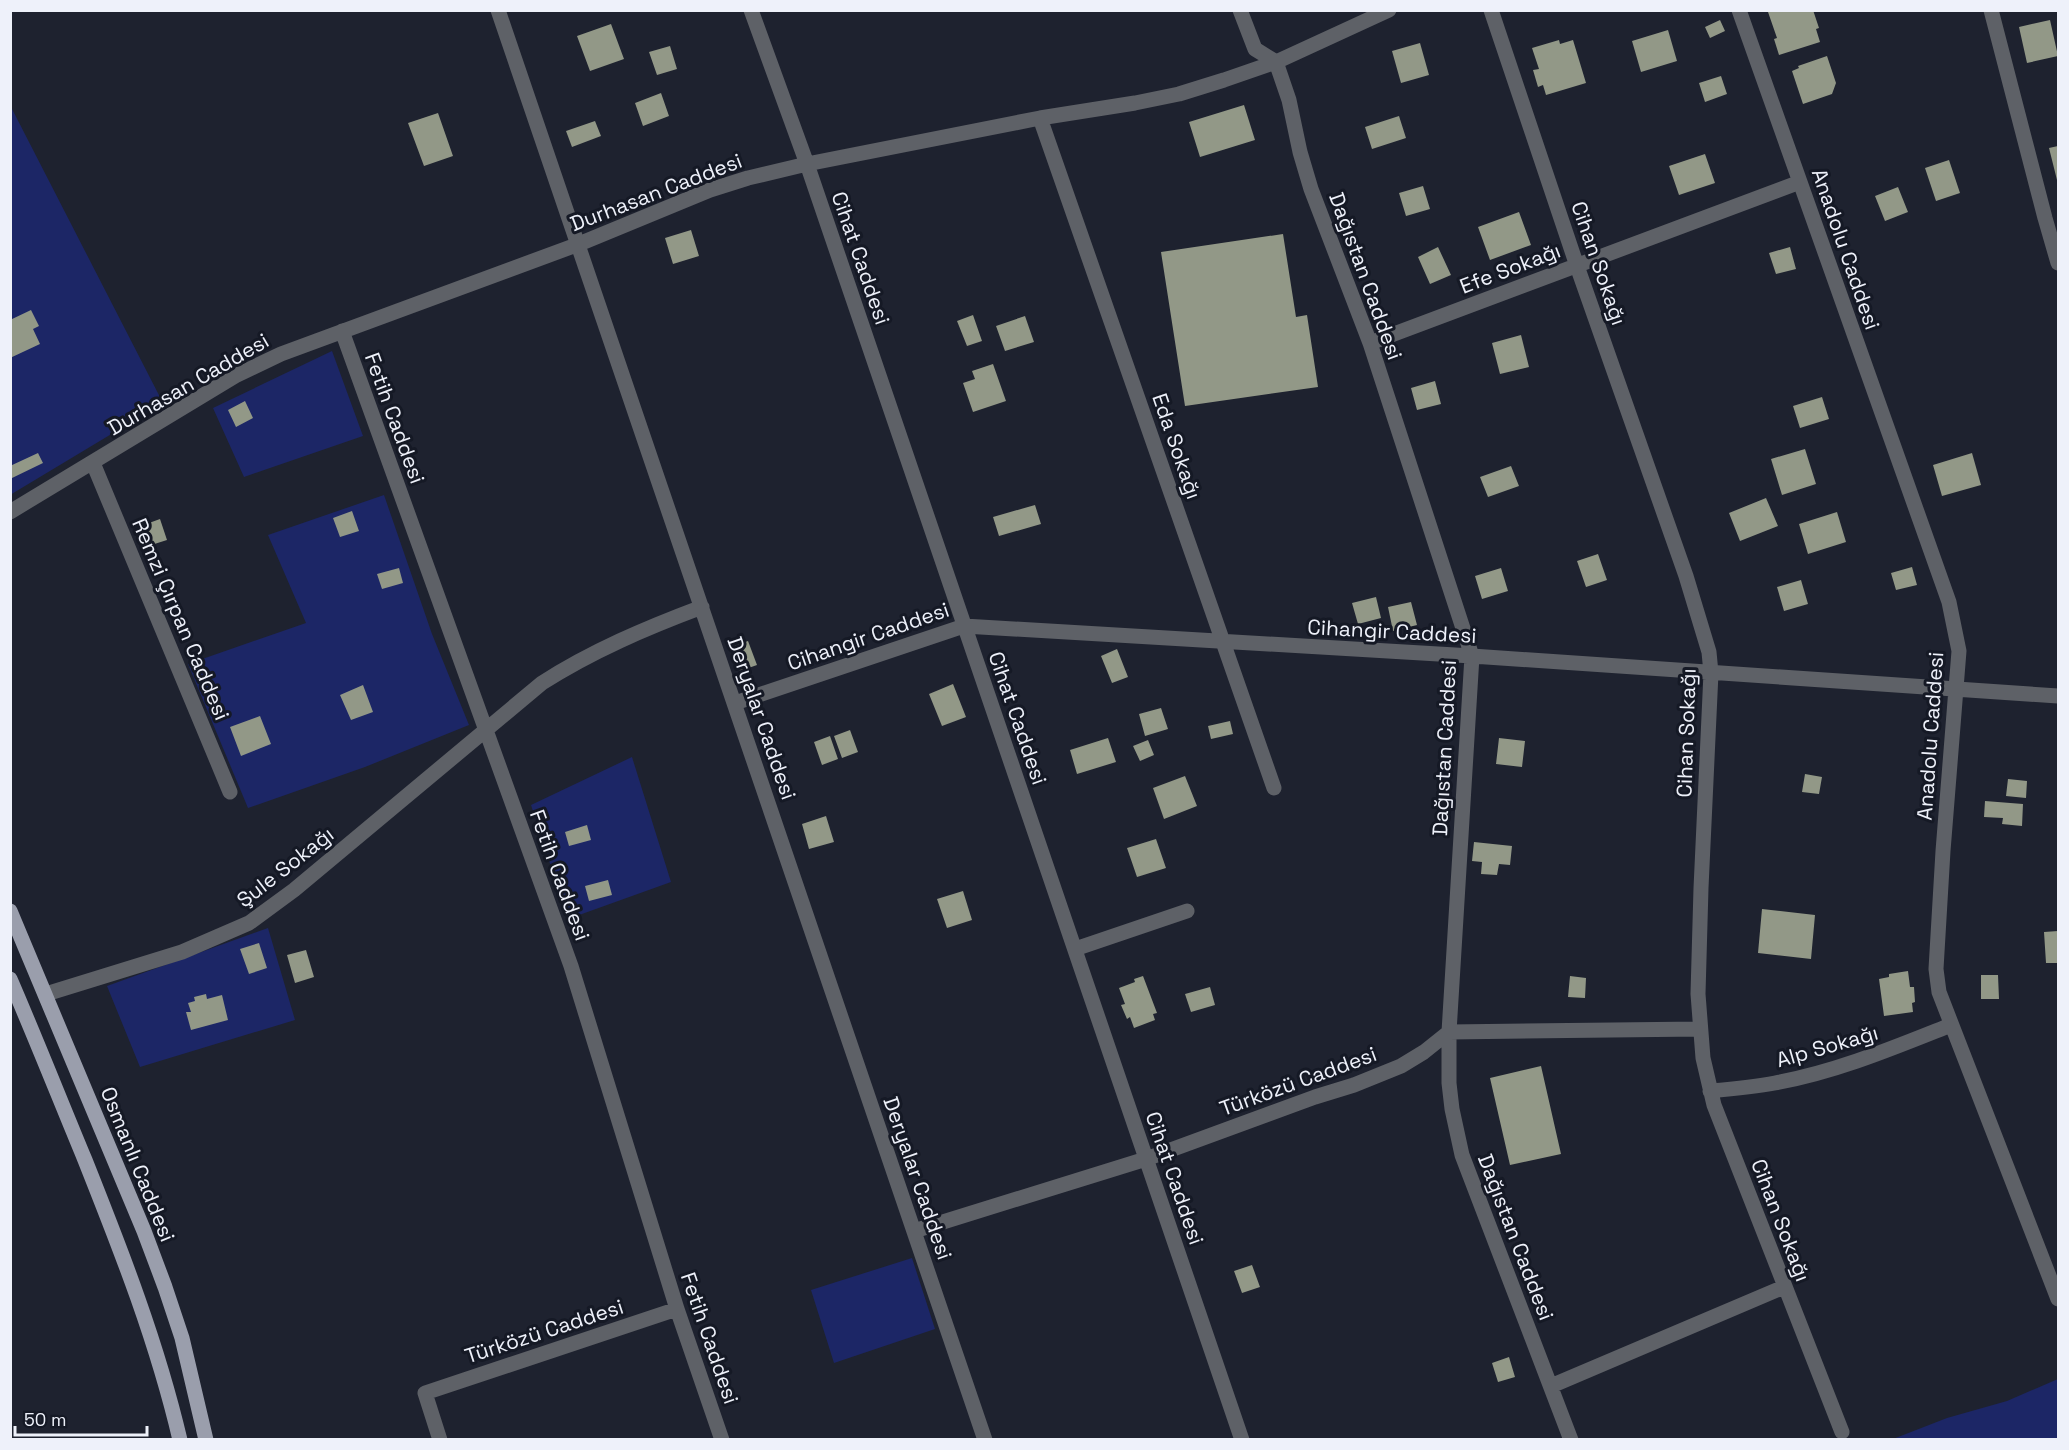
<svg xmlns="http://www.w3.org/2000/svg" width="2069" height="1450" font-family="'Space Grotesk',sans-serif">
	<rect width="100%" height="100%" fill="#1e222f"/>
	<path fill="#1c2666" d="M 11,107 L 163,403 L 10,495 Z
		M 332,351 L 363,436 L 244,477 L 213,408 Z
		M 384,495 L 432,634 L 469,725 L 365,767 L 248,808 L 188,664 L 306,623 L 268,535 Z
		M 632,757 L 671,882 L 568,919 L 531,805 Z
		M 268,928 L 295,1020 L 140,1067 L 107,986 Z
		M 912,1258 L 935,1329 L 834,1363 L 811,1290 Z
		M 2058,1379 L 2058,1439 L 1893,1439 L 1947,1418 L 2007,1401 Z"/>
	<path fill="#929887" d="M 1772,10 L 1813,10 L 1819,28 L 1816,29 L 1820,42 L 1779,55 L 1774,39 L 1777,38 L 1768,12 Z
		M 1720,20 L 1725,31 L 1710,38 L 1705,27 Z
		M 2050,20 L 2058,56 L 2027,63 L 2019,27 Z
		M 611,24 L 624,59 L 590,71 L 577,36 Z
		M 1668,30 L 1677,61 L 1641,72 L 1632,41 Z
		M 1559,40 L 1560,44 L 1573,40 L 1586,83 L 1546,95 L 1543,85 L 1538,87 L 1533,70 L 1539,69 L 1532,48 Z
		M 1420,43 L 1429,75 L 1401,83 L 1392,51 Z
		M 670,46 L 677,69 L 657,75 L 649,52 Z
		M 1827,56 L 1836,83 L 1832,94 L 1803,104 L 1792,71 L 1799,68 L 1798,66 Z
		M 1721,76 L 1727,94 L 1705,102 L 1699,83 Z
		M 661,93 L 669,116 L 643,126 L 635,103 Z
		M 1244,105 L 1255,140 L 1200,157 L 1189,122 Z
		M 438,113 L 453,156 L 424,166 L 408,123 Z
		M 1399,116 L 1406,138 L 1372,149 L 1365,127 Z
		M 595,121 L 601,136 L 572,147 L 566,131 Z
		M 2058,146 L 2058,184 L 2049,148 Z
		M 1705,154 L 1715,183 L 1679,195 L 1669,166 Z
		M 1949,160 L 1960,193 L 1936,201 L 1925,168 Z
		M 1423,186 L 1430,209 L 1406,216 L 1399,193 Z
		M 1898,187 L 1908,212 L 1885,221 L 1875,196 Z
		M 1519,212 L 1531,245 L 1490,260 L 1478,227 Z
		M 691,230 L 699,256 L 673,264 L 665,238 Z
		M 1283,234 L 1296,317 L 1307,315 L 1318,387 L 1185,406 L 1161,252 Z
		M 1438,247 L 1451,275 L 1430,284 L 1418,257 Z
		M 1790,247 L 1796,269 L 1776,274 L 1769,253 Z
		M 31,310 L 39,326 L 33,329 L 40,344 L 10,358 L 10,320 Z
		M 973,315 L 982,341 L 967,346 L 957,321 Z
		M 1025,316 L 1034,342 L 1005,351 L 996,326 Z
		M 1521,335 L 1529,367 L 1500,374 L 1492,343 Z
		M 993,364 L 1006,401 L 973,412 L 963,383 L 975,379 L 972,371 Z
		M 1435,381 L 1441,404 L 1417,410 L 1411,388 Z
		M 1822,397 L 1829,419 L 1800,428 L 1793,406 Z
		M 245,401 L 253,418 L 236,427 L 228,410 Z
		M 1805,449 L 1816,484 L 1782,495 L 1771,459 Z
		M 38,453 L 43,463 L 10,479 L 10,466 Z
		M 1972,453 L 1981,485 L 1942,496 L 1933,465 Z
		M 1511,466 L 1519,486 L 1488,497 L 1480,477 Z
		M 1766,498 L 1778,526 L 1740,541 L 1729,513 Z
		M 1035,505 L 1041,524 L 999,536 L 993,517 Z
		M 352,511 L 359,531 L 340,537 L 333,518 Z
		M 1837,512 L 1846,542 L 1808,554 L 1799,524 Z
		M 160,519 L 167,540 L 145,547 L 138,527 Z
		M 1598,554 L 1607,580 L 1586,587 L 1577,561 Z
		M 1912,567 L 1917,585 L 1896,590 L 1891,573 Z
		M 399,568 L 403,583 L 382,589 L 377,574 Z
		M 1501,568 L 1508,591 L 1482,599 L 1475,576 Z
		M 1801,580 L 1808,604 L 1784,611 L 1777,587 Z
		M 1376,597 L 1381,618 L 1358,624 L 1352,603 Z
		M 1411,602 L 1417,625 L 1393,631 L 1388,607 Z
		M 748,641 L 757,665 L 740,671 L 732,647 Z
		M 1117,649 L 1128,677 L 1112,683 L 1101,656 Z
		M 953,684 L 966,717 L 942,726 L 929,694 Z
		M 363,685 L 373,712 L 351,720 L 340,695 Z
		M 1161,708 L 1168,729 L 1145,736 L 1139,714 Z
		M 260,716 L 271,744 L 241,756 L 230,727 Z
		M 1230,721 L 1233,734 L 1211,739 L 1208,726 Z
		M 850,730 L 858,752 L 842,758 L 834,736 Z
		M 830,736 L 838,759 L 822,765 L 814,742 Z
		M 1108,738 L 1116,762 L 1077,774 L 1070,750 Z
		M 1499,738 L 1525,741 L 1522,767 L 1496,764 Z
		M 1148,740 L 1154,755 L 1140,761 L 1133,746 Z
		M 1805,774 L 1822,777 L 1819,794 L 1802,792 Z
		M 1185,776 L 1197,806 L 1164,819 L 1153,788 Z
		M 2008,779 L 2027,781 L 2026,798 L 2006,796 Z
		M 1985,801 L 2023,804 L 2022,826 L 2002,824 L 2003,818 L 1984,817 Z
		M 826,816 L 834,842 L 809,849 L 802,824 Z
		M 587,825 L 591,840 L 569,846 L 565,832 Z
		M 1156,839 L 1166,868 L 1137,877 L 1127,848 Z
		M 1474,842 L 1512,846 L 1510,865 L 1499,864 L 1497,875 L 1481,874 L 1482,862 L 1472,861 Z
		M 608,880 L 612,895 L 589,901 L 585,886 Z
		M 963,891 L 972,920 L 947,928 L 937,899 Z
		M 1762,909 L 1815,915 L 1811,959 L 1758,953 Z
		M 2058,931 L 2058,963 L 2046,963 L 2044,932 Z
		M 259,943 L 267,968 L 249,974 L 240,949 Z
		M 306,950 L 314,977 L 295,983 L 287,955 Z
		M 1908,971 L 1910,987 L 1914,987 L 1915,1002 L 1912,1003 L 1913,1012 L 1884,1016 L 1879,979 L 1889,977 L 1889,974 Z
		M 1981,975 L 1998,975 L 1999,999 L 1981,999 Z
		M 1143,976 L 1157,1013 L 1153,1014 L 1155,1020 L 1134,1028 L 1130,1017 L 1127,1019 L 1121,1005 L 1125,1004 L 1119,988 L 1135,982 L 1134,979 Z
		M 1570,976 L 1586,978 L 1585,998 L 1568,997 Z
		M 1210,987 L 1215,1005 L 1191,1012 L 1185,994 Z
		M 206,994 L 207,999 L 222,995 L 228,1020 L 191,1030 L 186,1012 L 191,1012 L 188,1003 L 195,1001 L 194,997 Z
		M 1541,1066 L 1561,1154 L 1510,1165 L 1490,1078 Z
		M 1252,1265 L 1260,1287 L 1242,1293 L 1234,1271 Z
		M 1509,1357 L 1515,1377 L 1498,1382 L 1492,1363 Z"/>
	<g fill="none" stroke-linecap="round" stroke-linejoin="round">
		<path stroke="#5e6167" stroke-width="15" d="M 498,10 L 985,1440
			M 751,10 L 807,164 L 1242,1440
			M 1240,10 L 1255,49 L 1276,62 L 1289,100 L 1300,152 L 1311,189 L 1370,343 L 1472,656 L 1449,1032 L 1449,1083 L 1452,1109 L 1462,1155 L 1571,1440
			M 1491,10 L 1577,266 L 1686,576 L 1709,652 L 1711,673 L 1701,888 L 1698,994 L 1703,1058 L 1714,1105 L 1842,1432
			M 1739,10 L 1949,602 L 1959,651 L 1943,851 L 1936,969 L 1939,992 L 2058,1299
			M 1991,10 L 2045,218 L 2058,263
			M 1040,118 L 1274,788
			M 342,331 L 571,966 L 677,1309 L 722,1440
			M 1370,343 L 1800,182
			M 93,463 L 230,792
			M 10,512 L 235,376 L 281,354 L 579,244 L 710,190 L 748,178 L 807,164 L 1040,118 L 1135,103 L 1179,94 L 1224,80 L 1276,62 L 1389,10
			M 735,703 L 964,626 L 1472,656 L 2058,696
			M 1075,949 L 1187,911
			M 46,994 L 182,952 L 249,923 L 294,890 L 542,683 C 592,651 646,628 702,607
			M 1710,1091 C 1732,1089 1754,1087 1775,1083 C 1836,1072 1893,1048 1951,1025
			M 914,1231 L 1146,1159 L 1315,1097 L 1354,1085 L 1401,1066 L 1424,1052 L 1449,1032 L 1700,1029
			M 1551,1386 L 1784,1287
			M 440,1440 L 425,1393 L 677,1309"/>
		<path stroke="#9a9eac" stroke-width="15" d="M 10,911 L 144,1231 L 165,1287 L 182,1338 L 206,1440
			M 10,979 C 36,1039 60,1100 85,1160 C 122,1253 157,1342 180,1440"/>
	</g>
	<g text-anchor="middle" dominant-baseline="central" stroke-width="6" stroke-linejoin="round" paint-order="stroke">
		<g font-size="21" fill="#eef1fa" stroke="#151925">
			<text transform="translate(656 192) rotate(-21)">Durhasan Caddesi</text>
			<text transform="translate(1846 249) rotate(71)">Anadolu Caddesi</text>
			<text transform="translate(861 258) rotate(71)">Cihat Caddesi</text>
			<text transform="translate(1599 263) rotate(71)">Cihan Sokağı</text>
			<text transform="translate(1510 268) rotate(-21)">Efe Sokağı</text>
			<text transform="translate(1366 276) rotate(70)">Dağıstan Caddesi</text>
			<text transform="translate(188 384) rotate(-30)">Durhasan Caddesi</text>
			<text transform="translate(395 418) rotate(70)">Fetih Caddesi</text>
			<text transform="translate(1177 446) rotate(71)">Eda Sokağı</text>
			<text transform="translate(181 619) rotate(67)">Remzi Çırpan Caddesi</text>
			<text transform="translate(1392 631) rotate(3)">Cihangir Caddesi</text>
			<text transform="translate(868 636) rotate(-19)">Cihangir Caddesi</text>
			<text transform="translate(762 718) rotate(71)">Deryalar Caddesi</text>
			<text transform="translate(1018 718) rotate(71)">Cihat Caddesi</text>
			<text transform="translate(1686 733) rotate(-88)">Cihan Sokağı</text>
			<text transform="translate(1930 736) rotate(-86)">Anadolu Caddesi</text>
			<text transform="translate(1444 748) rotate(-87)">Dağıstan Caddesi</text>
			<text transform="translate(285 867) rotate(-38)">Şule Sokağı</text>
			<text transform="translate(560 875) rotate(70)">Fetih Caddesi</text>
			<text transform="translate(1827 1046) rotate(-16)">Alp Sokağı</text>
			<text transform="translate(1298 1081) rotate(-20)">Türközü Caddesi</text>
			<text transform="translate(138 1164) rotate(68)">Osmanlı Caddesi</text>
			<text transform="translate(918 1178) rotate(71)">Deryalar Caddesi</text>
			<text transform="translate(1175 1178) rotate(71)">Cihat Caddesi</text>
			<text transform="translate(1781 1220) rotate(69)">Cihan Sokağı</text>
			<text transform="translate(1516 1237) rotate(69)">Dağıstan Caddesi</text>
			<text transform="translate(544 1331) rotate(-18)">Türközü Caddesi</text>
			<text transform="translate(710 1338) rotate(71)">Fetih Caddesi</text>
		</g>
	</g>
	<rect width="2069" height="1450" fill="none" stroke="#eef1fa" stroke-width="24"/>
	<path d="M15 1426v9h132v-9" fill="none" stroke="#eef1fa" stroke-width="3"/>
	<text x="24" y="1426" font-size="18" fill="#eef1fa" stroke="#151925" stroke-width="4.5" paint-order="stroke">50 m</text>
</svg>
